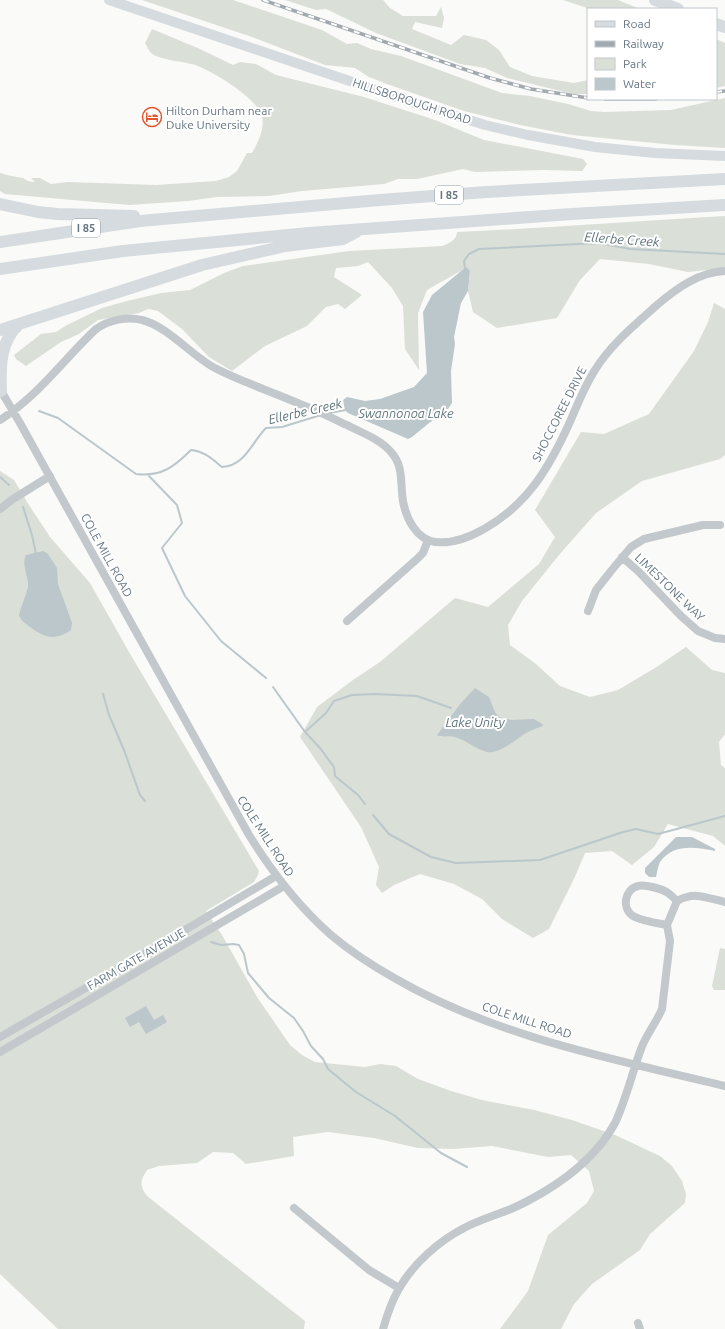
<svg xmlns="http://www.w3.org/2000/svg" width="725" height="1329" font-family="Ubuntu,sans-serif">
	<rect width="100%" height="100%" fill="#fafaf8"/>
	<path fill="#dadfd7" d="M 142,0 L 233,0 L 322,30 L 347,44 L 357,43 L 371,49 L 401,56 L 502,93 L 530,96 L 568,104 L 591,111 L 604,112 L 671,110 L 725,98 L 725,148 L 675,145 L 572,135 L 520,125 L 464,111 L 387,84 L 369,77 L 355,68 L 325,65 L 252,37 Z
		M 285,0 L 383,0 L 390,8 L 403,16 L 436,16 L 441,7 L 444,18 L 442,28 L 415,22 L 412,29 L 451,45 L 464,35 L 486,40 L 499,50 L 510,67 L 532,76 L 574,83 L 588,80 L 588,94 L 573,94 L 507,78 L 485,68 L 460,64 L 376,33 L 326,9 L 316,10 Z
		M 563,0 L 618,0 L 640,9 L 590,9 Z
		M 152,29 L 200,49 L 233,65 L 240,62 L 256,64 L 276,75 L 364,97 L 435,120 L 484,140 L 583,159 L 587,164 L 582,171 L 544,170 L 475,172 L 463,169 L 417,179 L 398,179 L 384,184 L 302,191 L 269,196 L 217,197 L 188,201 L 129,205 L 5,194 L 0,191 L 0,173 L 11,176 L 23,178 L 28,181 L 35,182 L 31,178 L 40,178 L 51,184 L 68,182 L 156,185 L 216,181 L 229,177 L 237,171 L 247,153 L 252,153 C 258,142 265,129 262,116 C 257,98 215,73 198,66 C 186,61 161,61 151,53 C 149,51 147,46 145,43 Z
		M 716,39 L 725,43 L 725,86 L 716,88 Z
		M 725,216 L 725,268 L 688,272 L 649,264 L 600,259 L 580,280 L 557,318 L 497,328 L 473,312 L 468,291 L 470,272 L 466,268 L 427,290 L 418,313 L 419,370 L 405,349 L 403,306 L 392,288 L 368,262 L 358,266 L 336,268 L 334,277 L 362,295 L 345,309 L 338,304 L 326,307 L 307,326 L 265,346 L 232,371 L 209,357 L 182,329 L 158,311 L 148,309 L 139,313 L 98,320 L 79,334 L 61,342 L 26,366 L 16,359 L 14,355 L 41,334 L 56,332 L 67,325 L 102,308 L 123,302 L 161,293 L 190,290 L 224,273 L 243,266 L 349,251 L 443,246 C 449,243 457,240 457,232 C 546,228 636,221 725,216 Z
		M 714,303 L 725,309 L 725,455 L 720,459 L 642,481 L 596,513 L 559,555 L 522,601 L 508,625 L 510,645 L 536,664 L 560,686 L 590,697 L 618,690 L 655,668 L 686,647 L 712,670 L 725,673 L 725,734 L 719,742 L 721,765 L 725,768 L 725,846 L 713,836 L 668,824 L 654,847 L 632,865 L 612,851 L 585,853 L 574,879 L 549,929 L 533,938 L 502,919 L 482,899 L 454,884 L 420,874 L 394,885 L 382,893 L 376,885 L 379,867 L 361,827 L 300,737 L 317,707 L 353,680 L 380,662 L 455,598 L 488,607 L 539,564 L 555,537 L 535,510 L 581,432 L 604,434 L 649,414 L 694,351 L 708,322 Z
		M 0,471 L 14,480 L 29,505 L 50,537 L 90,583 L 129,652 L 259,871 L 258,875 L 254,882 L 206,911 L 222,935 L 257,997 L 290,1045 L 302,1055 L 315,1062 L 365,1067 L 380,1064 L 396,1066 L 418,1079 L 451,1091 L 482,1100 L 534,1110 L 572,1120 L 615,1135 L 660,1156 L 672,1166 L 682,1181 L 686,1194 L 685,1203 L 650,1234 L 640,1250 L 592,1284 L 574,1304 L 561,1329 L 500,1329 L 528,1291 L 548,1235 L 587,1203 L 594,1191 L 589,1171 L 571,1155 L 548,1157 L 492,1146 L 454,1149 L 418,1148 L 374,1138 L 328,1132 L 293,1137 L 294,1156 L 246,1164 L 233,1153 L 213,1152 L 197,1163 L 159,1166 L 147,1170 C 140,1181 139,1185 147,1196 L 305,1321 L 304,1329 L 58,1329 L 0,1274 Z
		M 720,948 L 725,949 L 725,990 L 714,990 L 712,986 Z"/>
	<path fill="#bbc7cb" d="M 466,267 L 470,271 L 468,291 L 461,303 L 454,337 L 455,344 L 451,371 L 452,403 L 446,412 L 437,419 L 434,419 L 412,437 L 408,439 L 348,413 L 345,410 L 343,400 L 347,397 L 365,401 L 380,399 L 414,387 L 427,373 L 423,312 L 432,295 Z
		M 43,551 L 48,554 L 57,568 L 58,584 L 72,623 L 71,630 C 55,641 45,638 30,627 C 25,623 21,621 19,615 C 21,606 26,596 28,587 C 29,576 21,565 26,555 Z
		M 475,688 L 489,697 L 495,712 L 499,717 L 511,720 L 534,719 L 542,724 L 543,726 C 537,728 531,730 526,733 C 516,739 499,755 487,752 C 475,749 466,740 455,737 C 449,735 443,738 437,735 L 461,703 Z
		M 676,837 L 692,837 L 715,849 L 715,851 C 696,847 673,843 660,862 C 658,866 657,873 656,877 L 649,877 L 645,873 L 645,868 Z
		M 146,1006 L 154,1020 L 163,1015 L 167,1022 L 146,1034 L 139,1022 L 130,1027 L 125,1018 Z"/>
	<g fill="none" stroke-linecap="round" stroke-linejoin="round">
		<path stroke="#bbc7cb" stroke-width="2" d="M 465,269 L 464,261 L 469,254 L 479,249 L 599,243 L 630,249 L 725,254
			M 39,411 L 58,418 L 136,474 C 161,477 174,467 191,450 C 204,451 212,459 222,467 C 245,466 252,442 266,428 L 282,427 L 321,415
			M 329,413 L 346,410
			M 149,476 L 177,505 L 182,523 L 162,548 L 185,596 L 221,641 L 266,678
			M 0,477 L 9,485
			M 23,507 L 32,535 L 36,554
			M 273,687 L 305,732 L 320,748 L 334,767 L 335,776 L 358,795 L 365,804
			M 103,694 L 109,715 L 124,750 L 140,795 L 145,801
			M 305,732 L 326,713 L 334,701 L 352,695 L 375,694 L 417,696 L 451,708
			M 373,815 L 389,834 L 431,857 L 456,863 L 540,860 L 623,832 L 636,829 L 658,834 L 725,816
			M 211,942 L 221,945 L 233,944 L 239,945 L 244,954 L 248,973 L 269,998 L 294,1018 L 303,1031 L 311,1046 L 323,1059 L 328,1069 L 356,1092 L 395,1116 L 441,1153 L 467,1167"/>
		<path stroke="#c3c8cc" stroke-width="8" d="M 0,389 L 20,423 L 249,835 C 272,872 298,906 331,935 C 351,952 373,966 396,979 C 497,1037 613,1059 725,1086
			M 0,420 C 38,396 64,359 96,329 C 109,320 127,316 142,320 C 167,326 190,354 213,367 C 241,382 271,391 300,404 C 316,410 332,418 347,425 C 362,433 380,439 391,452 C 404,466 400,483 403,501 C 406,518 416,539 435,542 C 452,544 470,537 484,529 C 527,505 549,468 569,424 C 577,406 584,387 595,370 C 611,344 635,325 657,305 C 677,288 699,272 725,271
			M 0,509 L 13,499 L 50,476
			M 622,557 L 638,571 L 681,616 L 698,631 L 715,638 L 725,639
			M 588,611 L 596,590 L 611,571 L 631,547 L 644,539 L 703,525 L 720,525
			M 347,621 L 417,559 L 423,553 L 428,540
			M 677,901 C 695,891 707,898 725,902
			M 667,925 C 656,923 642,921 633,916 C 621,908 625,889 638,886 C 644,884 663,889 668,893 C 671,895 674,898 677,901
			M 0,1037 L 119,969 L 276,876
			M 0,1052 L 284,886
			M 294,1208 L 369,1270 L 399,1288
			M 638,1323 L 640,1329
			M 383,1329 C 387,1315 392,1300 400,1287 C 414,1263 439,1241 464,1228 C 479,1220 496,1215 511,1209 C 534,1199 564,1181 583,1163 C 595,1152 607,1138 615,1123 C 626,1100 632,1073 641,1049 C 646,1035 656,1023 662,1009 L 670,941 L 667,925 L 677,901"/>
		<path stroke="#d6dbdf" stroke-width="10" d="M 109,0 L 406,100 L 485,125 L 528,135 L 595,147 L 655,153 L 725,156"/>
		<path stroke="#d6dbdf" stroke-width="12" d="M 655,0 L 678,9
			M 716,24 L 725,27
			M 0,204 L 38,212 L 57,214 L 134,216
			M 0,242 L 140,221 L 380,200 L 486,192 L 725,179
			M 0,269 L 123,251 L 309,233 L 572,214 L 725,205
			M 0,330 L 202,265 L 285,246 L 343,239 L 356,232
			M 1,391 C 0,367 0,341 19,324"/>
		<g stroke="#a2aab0" stroke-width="3.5">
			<path id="rail" d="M 263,0 L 490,78 L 531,89 L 588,98
				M 716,92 L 725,91
				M 605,99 L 656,99"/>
		</g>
		<use href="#rail" stroke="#fff" stroke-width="2" stroke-dasharray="6" stroke-linecap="butt"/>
	</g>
	<defs>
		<g id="hotel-ring" transform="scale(1)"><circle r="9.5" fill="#fff" stroke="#e4572e" stroke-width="1.5"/><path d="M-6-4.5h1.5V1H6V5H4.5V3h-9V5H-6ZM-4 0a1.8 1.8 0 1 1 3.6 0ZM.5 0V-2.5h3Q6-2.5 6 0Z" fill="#e4572e"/></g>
	</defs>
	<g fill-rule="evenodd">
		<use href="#hotel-ring" x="152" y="117"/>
	</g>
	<g text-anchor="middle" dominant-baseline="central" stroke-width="4" stroke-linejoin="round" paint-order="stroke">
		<g fill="#fff" stroke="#939fa8" stroke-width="1">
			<rect x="435" y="186" width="28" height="18" rx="3"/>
			<rect x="72" y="219" width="28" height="18" rx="3"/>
		</g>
		<g font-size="11" font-weight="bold" fill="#657683">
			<text x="449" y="195">I 85</text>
			<text x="86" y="228">I 85</text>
		</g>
		<g font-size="12" fill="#657683" stroke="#fff">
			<text transform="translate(412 101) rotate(18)">HILLSBOROUGH ROAD</text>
			<text transform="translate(559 414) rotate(-63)">SHOCCOREE DRIVE</text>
			<text transform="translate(107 555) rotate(61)">COLE MILL ROAD</text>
			<text transform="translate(670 587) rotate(44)">LIMESTONE WAY</text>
			<text transform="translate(266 836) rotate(57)">COLE MILL ROAD</text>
			<text transform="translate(136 959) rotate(-30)">FARM GATE AVENUE</text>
			<text transform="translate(527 1020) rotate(18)">COLE MILL ROAD</text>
		</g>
		<g font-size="12" fill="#657683" stroke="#fff" text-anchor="start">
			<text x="166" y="110">Hilton Durham near<tspan x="166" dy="14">Duke University</tspan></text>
		</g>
		<g font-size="13" font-style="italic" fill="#60757c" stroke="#fff">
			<text transform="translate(622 239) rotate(4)">Ellerbe Creek</text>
			<text transform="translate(305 411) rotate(-13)">Ellerbe Creek</text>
			<text x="406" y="413">Swannonoa Lake</text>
			<text x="475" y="722">Lake Unity</text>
		</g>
	</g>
	<rect x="587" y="8" width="130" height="92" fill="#ffffff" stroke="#c1c8cd"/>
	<rect x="595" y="21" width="20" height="6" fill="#d6dbdf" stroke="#c1c8cd"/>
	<text x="623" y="28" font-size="12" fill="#657683">Road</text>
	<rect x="595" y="41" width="20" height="6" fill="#a2aab0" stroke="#c1c8cd"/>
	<text x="623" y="48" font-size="12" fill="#657683">Railway</text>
	<rect x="595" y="58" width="20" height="12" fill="#dadfd7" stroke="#c1c8cd"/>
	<text x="623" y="68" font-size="12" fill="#657683">Park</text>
	<rect x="595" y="78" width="20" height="12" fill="#bbc7cb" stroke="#c1c8cd"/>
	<text x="623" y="88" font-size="12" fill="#657683">Water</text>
</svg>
